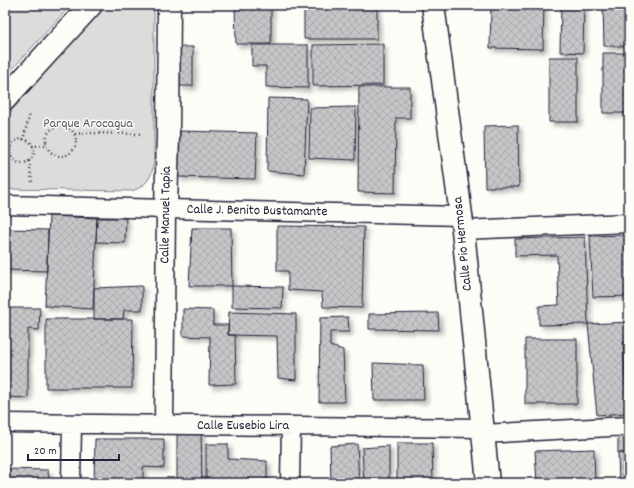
<svg xmlns="http://www.w3.org/2000/svg" width="634" height="488" font-family="Dekko,sans-serif">
	<defs>
		<pattern id="building-cross-hatch" width="8" height="8" patternUnits="userSpaceOnUse"><rect width="8" height="8" fill="#c6c6c8"/><path d="M0 0l8 8M0 8l8-8" fill="none" stroke="#aaaaad"/></pattern>
		<filter id="shadow"><feDropShadow dx="3.5" dy="3.5" stdDeviation="2" flood-color="#0004"/></filter>
	</defs>
	<rect width="100%" height="100%" fill="#fdfcf7"/>
	<filter id="ink" filterUnits="userSpaceOnUse"><feTurbulence type="fractalNoise" baseFrequency=".025" numOctaves="2"/><feDisplacementMap in="SourceGraphic" scale="8" xChannelSelector="R" yChannelSelector="G"/><feConvolveMatrix kernelMatrix="1 2 1 2 8 2 1 2 1" color-interpolation-filters="sRGB"/></filter>
	<g filter="url(#ink)">
		<path fill="#dddcdb" stroke="#807f8b" d="M 5,5 L 71,5 L 5,77 Z
			M 105,5 L 154,5 L 154,156 C 154,167 152,179 142,186 C 140,188 136,189 133,191 L 5,189 L 5,118 Z"/>
		<path fill="url(#building-cross-hatch)" stroke="#22223b" filter="url(#shadow)" d="M 235,5 L 271,5 L 271,44 L 236,44 Z
			M 304,5 L 377,5 L 377,39 L 304,39 Z
			M 491,5 L 544,5 L 543,49 L 490,48 Z
			M 555,5 L 584,5 L 583,53 L 560,52 L 561,5 Z
			M 603,5 L 629,5 L 629,46 L 604,46 Z
			M 383,44 L 383,85 L 313,86 L 313,45 Z
			M 252,45 L 308,45 L 308,88 L 266,87 L 266,66 L 252,66 Z
			M 180,47 L 193,47 L 193,86 L 180,86 Z
			M 603,53 L 629,53 L 629,113 L 603,113 Z
			M 549,57 L 578,57 L 578,122 L 549,122 Z
			M 359,87 L 410,87 L 410,118 L 396,118 L 395,193 L 358,192 Z
			M 268,98 L 307,99 L 304,174 L 267,171 Z
			M 356,107 L 355,160 L 309,158 L 310,108 Z
			M 518,125 L 519,187 L 485,187 L 484,126 Z
			M 180,131 L 257,133 L 255,179 L 178,177 Z
			M 49,216 L 97,218 L 93,309 L 45,306 Z
			M 97,218 L 126,218 L 125,243 L 96,242 Z
			M 277,226 L 364,227 L 362,308 L 323,307 L 322,292 L 288,290 L 288,271 L 277,271 Z
			M 192,228 L 231,228 L 232,286 L 189,286 Z
			M 5,229 L 48,230 L 47,271 L 5,270 Z
			M 627,235 L 629,296 L 593,297 L 590,236 Z
			M 585,237 L 588,324 L 539,325 L 539,306 L 559,305 L 557,255 L 515,256 L 515,239 Z
			M 142,286 L 142,310 L 124,310 L 123,319 L 94,319 L 94,288 Z
			M 232,286 L 283,287 L 282,308 L 232,307 Z
			M 5,308 L 40,308 L 39,330 L 28,329 L 28,398 L 5,397 Z
			M 183,309 L 213,310 L 213,325 L 228,325 L 228,335 L 235,335 L 236,384 L 209,385 L 210,337 L 183,336 Z
			M 229,312 L 296,314 L 296,380 L 278,378 L 277,336 L 228,335 Z
			M 438,313 L 439,330 L 369,329 L 369,314 Z
			M 348,317 L 349,332 L 330,332 L 330,346 L 343,350 L 345,402 L 319,402 L 320,318 Z
			M 46,319 L 133,319 L 132,388 L 46,388 Z
			M 629,322 L 629,341 L 623,342 L 627,413 L 597,415 L 588,324 Z
			M 525,339 L 577,339 L 577,404 L 525,404 Z
			M 373,363 L 423,365 L 424,400 L 374,400 Z
			M 177,429 L 201,430 L 202,483 L 177,483 Z
			M 618,436 L 629,436 L 629,453 L 618,453 Z
			M 95,439 L 164,439 L 164,468 L 143,467 L 143,483 L 94,483 Z
			M 397,443 L 432,443 L 433,483 L 397,483 Z
			M 206,444 L 228,444 L 228,459 L 267,461 L 267,483 L 206,483 Z
			M 357,444 L 359,483 L 331,483 L 330,446 Z
			M 389,446 L 389,483 L 364,483 L 362,448 Z
			M 594,449 L 595,483 L 537,483 L 535,451 Z
			M 618,453 L 629,453 L 629,483 L 619,483 Z
			M 5,469 L 48,470 L 49,483 L 5,483 Z"/>
		<g fill="none" stroke-linecap="round" stroke-linejoin="round">
			<g stroke="#22223b" stroke-width="21">
				<path id="service" d="M 5,205 L 461,216
					M 463,230 L 629,223
					M 5,423 L 482,428
					M 164,425 L 166,209
					M 482,434 L 629,426
					M 71,483 L 72,424
					M 290,483 L 291,426"/>
			</g>
			<g stroke="#22223b" stroke-width="25">
				<path id="minor" d="M 433,5 L 463,230 L 488,483
					M 5,99 L 91,5
					M 166,209 L 168,135 L 169,5"/>
			</g>
			<path stroke="#22223b" stroke-width="2.5" stroke-dasharray="1 3" stroke-linecap="butt" d="M 5,8 L 9,5
				M46 141a15 15 0 1 1 30 0a15 15 0 1 1-30 0Z
				M 75,134 L 87,133 L 142,134
				M10 151a12 12 0 1 1 24 0a12 12 0 1 1-24 0Z
				M 23,140 L 30,113
				M 32,146 L 46,145
				M 29,161 L 32,182"/>
			<use href="#service" stroke="#fdfcf7" stroke-width="18"/>
			<use href="#minor" stroke="#fdfcf7" stroke-width="22"/>
		</g>
	</g>
	<g text-anchor="middle" dominant-baseline="central" stroke-width="3" stroke-linejoin="round" paint-order="stroke">
		<g font-size="14" fill="#5a5a6b" stroke="#fdfcf7">
			<text x="88" y="124">Parque Arocagua</text>
		</g>
		<g font-size="14" fill="#22223b" stroke="#fdfcf7">
			<text transform="translate(257 211) rotate(1)">Calle J. Benito Bustamante</text>
			<text transform="translate(166 215) rotate(-89)">Calle Manuel Tapia</text>
			<text transform="translate(463 244) rotate(-96)">Calle Pio Hermosa</text>
			<text x="243" y="426">Calle Eusebio Lira</text>
		</g>
	</g>
	<rect width="634" height="488" fill="none" stroke="#fdfcf7" stroke-width="20"/>
	<rect x="10" y="10" width="614" height="468" fill="none" stroke="#22223b" stroke-width="1.5" filter="url(#ink)"/>
	<path d="M28 454v6h91v-6" fill="none" stroke="#22223b" stroke-width="2"/>
	<text x="34" y="454" font-size="12" fill="#22223b" stroke="#fdfcf7" stroke-width="3" paint-order="stroke">20 m</text>
</svg>
